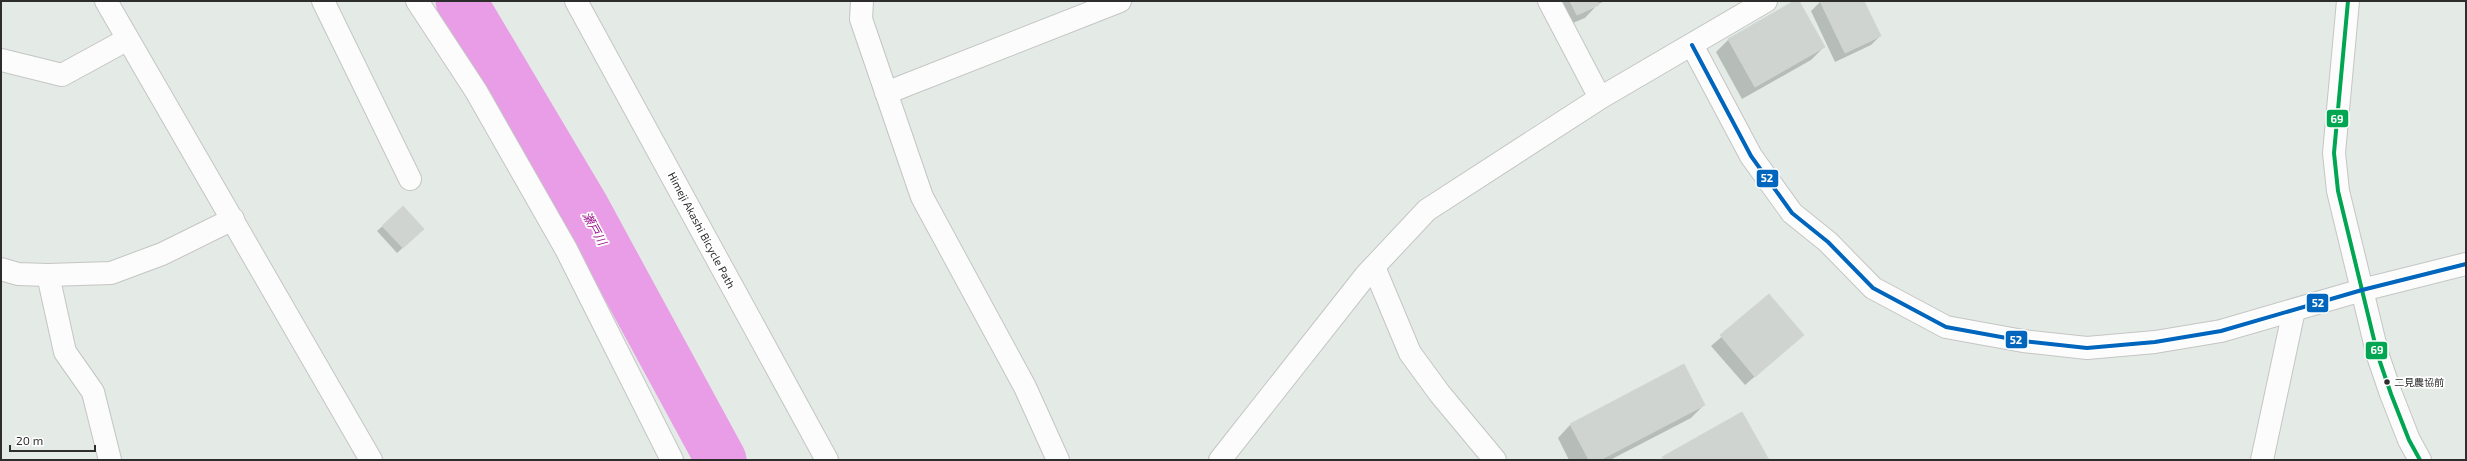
<svg xmlns="http://www.w3.org/2000/svg" width="2467" height="461" font-family="'Exo 2','Noto Sans JP',sans-serif">
	<rect width="100%" height="100%" fill="#e4ebe6"/>
	<path fill="#0003" d="M 1551,1 L 1605,1 L 1598,4 L 1585,18 L 1563,27 Z
		M 1798,1 L 1824,47 L 1811,60 L 1742,99 L 1716,52 L 1729,39 Z
		M 1821,1 L 1863,1 L 1880,36 L 1871,45 L 1835,62 L 1811,11 Z
		M 403,208 L 418,234 L 397,253 L 377,231 Z
		M 1769,296 L 1803,335 L 1745,385 L 1711,346 Z
		M 1683,366 L 1704,405 L 1691,418 L 1610,460 L 1569,460 L 1558,438 L 1570,425 Z"/>
	<g fill="none" stroke-linecap="round" stroke-linejoin="round">
		<path stroke="#e89de6" stroke-width="51" d="M 461,1 L 583,206 L 721,460"/>
	</g>
	<path fill="#cfd4d0" stroke="#d0d6d2" d="M 1570,1 L 1597,1 L 1599,5 L 1577,15 Z
		M 1794,1 L 1799,1 L 1825,47 L 1755,87 L 1728,39 Z
		M 1820,1 L 1864,1 L 1881,36 L 1845,53 Z
		M 403,206 L 424,229 L 403,248 L 382,226 Z
		M 1769,294 L 1804,335 L 1755,377 L 1720,335 Z
		M 1684,364 L 1705,405 L 1600,460 L 1589,460 L 1570,424 Z
		M 1742,412 L 1769,460 L 1664,460 L 1662,457 Z"/>
	<g fill="none" stroke-linecap="round" stroke-linejoin="round">
		<g stroke="#c4c5c4" stroke-width="24">
			<path id="street" d="M 106,1 L 371,460
				M 323,1 L 410,179
				M 417,1 L 476,91 L 566,249 L 672,460
				M 862,1 L 861,19 L 922,197 L 1025,387 L 1058,460
				M 1549,1 L 1600,98
				M 1692,45 L 1751,156 L 1792,213 L 1828,242 L 1873,288 L 1946,327 L 2023,341 L 2087,348 L 2155,342 L 2221,331 L 2362,290 L 2466,264
				M 1,60 L 62,75 L 128,39
				M 886,93 L 1120,1
				M 1374,267 L 1410,353 L 1440,394 L 1495,460
				M 1,269 L 18,274 L 48,275 L 111,273 L 162,254 L 233,219
				M 48,275 L 65,352 L 93,392 L 110,460
				M 1220,460 L 1366,275 L 1427,210 L 1600,98 L 1766,1"/>
		</g>
		<g stroke="#c4c5c4" stroke-width="24">
			<path id="secondary" d="M 576,1 L 827,460
				M 2348,1 L 2334,153 L 2338,191 L 2378,356 L 2391,394 L 2409,440 L 2420,460
				M 2262,460 L 2294,310"/>
		</g>
		<use href="#street" stroke="#fbfcfb" stroke-width="22"/>
		<use href="#secondary" stroke="#fbfcfb" stroke-width="22"/>
		<g stroke="#fff" stroke-width="7">
			<path id="bus-1" d="M 2348,1 L 2334,153 L 2338,191 L 2378,356 L 2391,394 L 2409,440 L 2420,460"/>
		</g>
		<g stroke="#fff" stroke-width="7">
			<path id="bus-2" d="M 1692,45 L 1751,156 L 1792,213 L 1828,242 L 1873,288 L 1946,327 L 2023,341 L 2087,348 L 2155,342 L 2221,331 L 2362,290 L 2466,264"/>
		</g>
		<use href="#bus-1" stroke="#00a651" stroke-width="4"/>
		<use href="#bus-2" stroke="#0065bd" stroke-width="4"/>
	</g>
	<circle fill="#2d2d2d" stroke="#fff" stroke-width="1.5" cx="2387" cy="382" r="3.5"/>
	<g text-anchor="middle" dominant-baseline="central" stroke-width="3.5" stroke-linejoin="round" paint-order="stroke">
		<g font-size="10" fill="#2d2d2d" stroke="#fff" text-anchor="start">
			<text x="2394" y="382">二見農協前</text>
		</g>
		<g font-size="11" fill="#2d2d2d" stroke="#fff">
			<text transform="translate(702 230) rotate(62)">Himeji Akashi Bicycle Path</text>
		</g>
		<g font-size="12" font-style="italic" fill="#9a158c" stroke="#fff">
			<text transform="translate(595 228) rotate(61)">瀬戸川</text>
		</g>
	</g>
	<g stroke="#fff" stroke-width="1.5">
		<rect x="2326" y="109" width="23" height="19" rx="4" fill="#00a651"/>
		<rect x="1756" y="169" width="23" height="19" rx="4" fill="#0065bd"/>
		<rect x="2306" y="293" width="23" height="20" rx="4" fill="#0065bd"/>
		<rect x="2005" y="330" width="23" height="19" rx="4" fill="#0065bd"/>
		<rect x="2365" y="341" width="23" height="19" rx="4" fill="#00a651"/>
	</g>
	<g font-size="11" text-anchor="middle" font-weight="bold" fill="#fff">
		<text x="2337" y="123">69</text>
		<text x="1767" y="182">52</text>
		<text x="2318" y="307">52</text>
		<text x="2016" y="344">52</text>
		<text x="2377" y="354">69</text>
	</g>
	<rect width="2467" height="461" fill="none" stroke="#2d2d2d" stroke-width="4"/>
	<path d="M10 445v6h85v-6" fill="none" stroke="#2d2d2d" stroke-width="2"/>
	<text x="16" y="445" font-size="12" fill="#2d2d2d" stroke="#ffffff" stroke-width="3" paint-order="stroke">20 m</text>
</svg>
